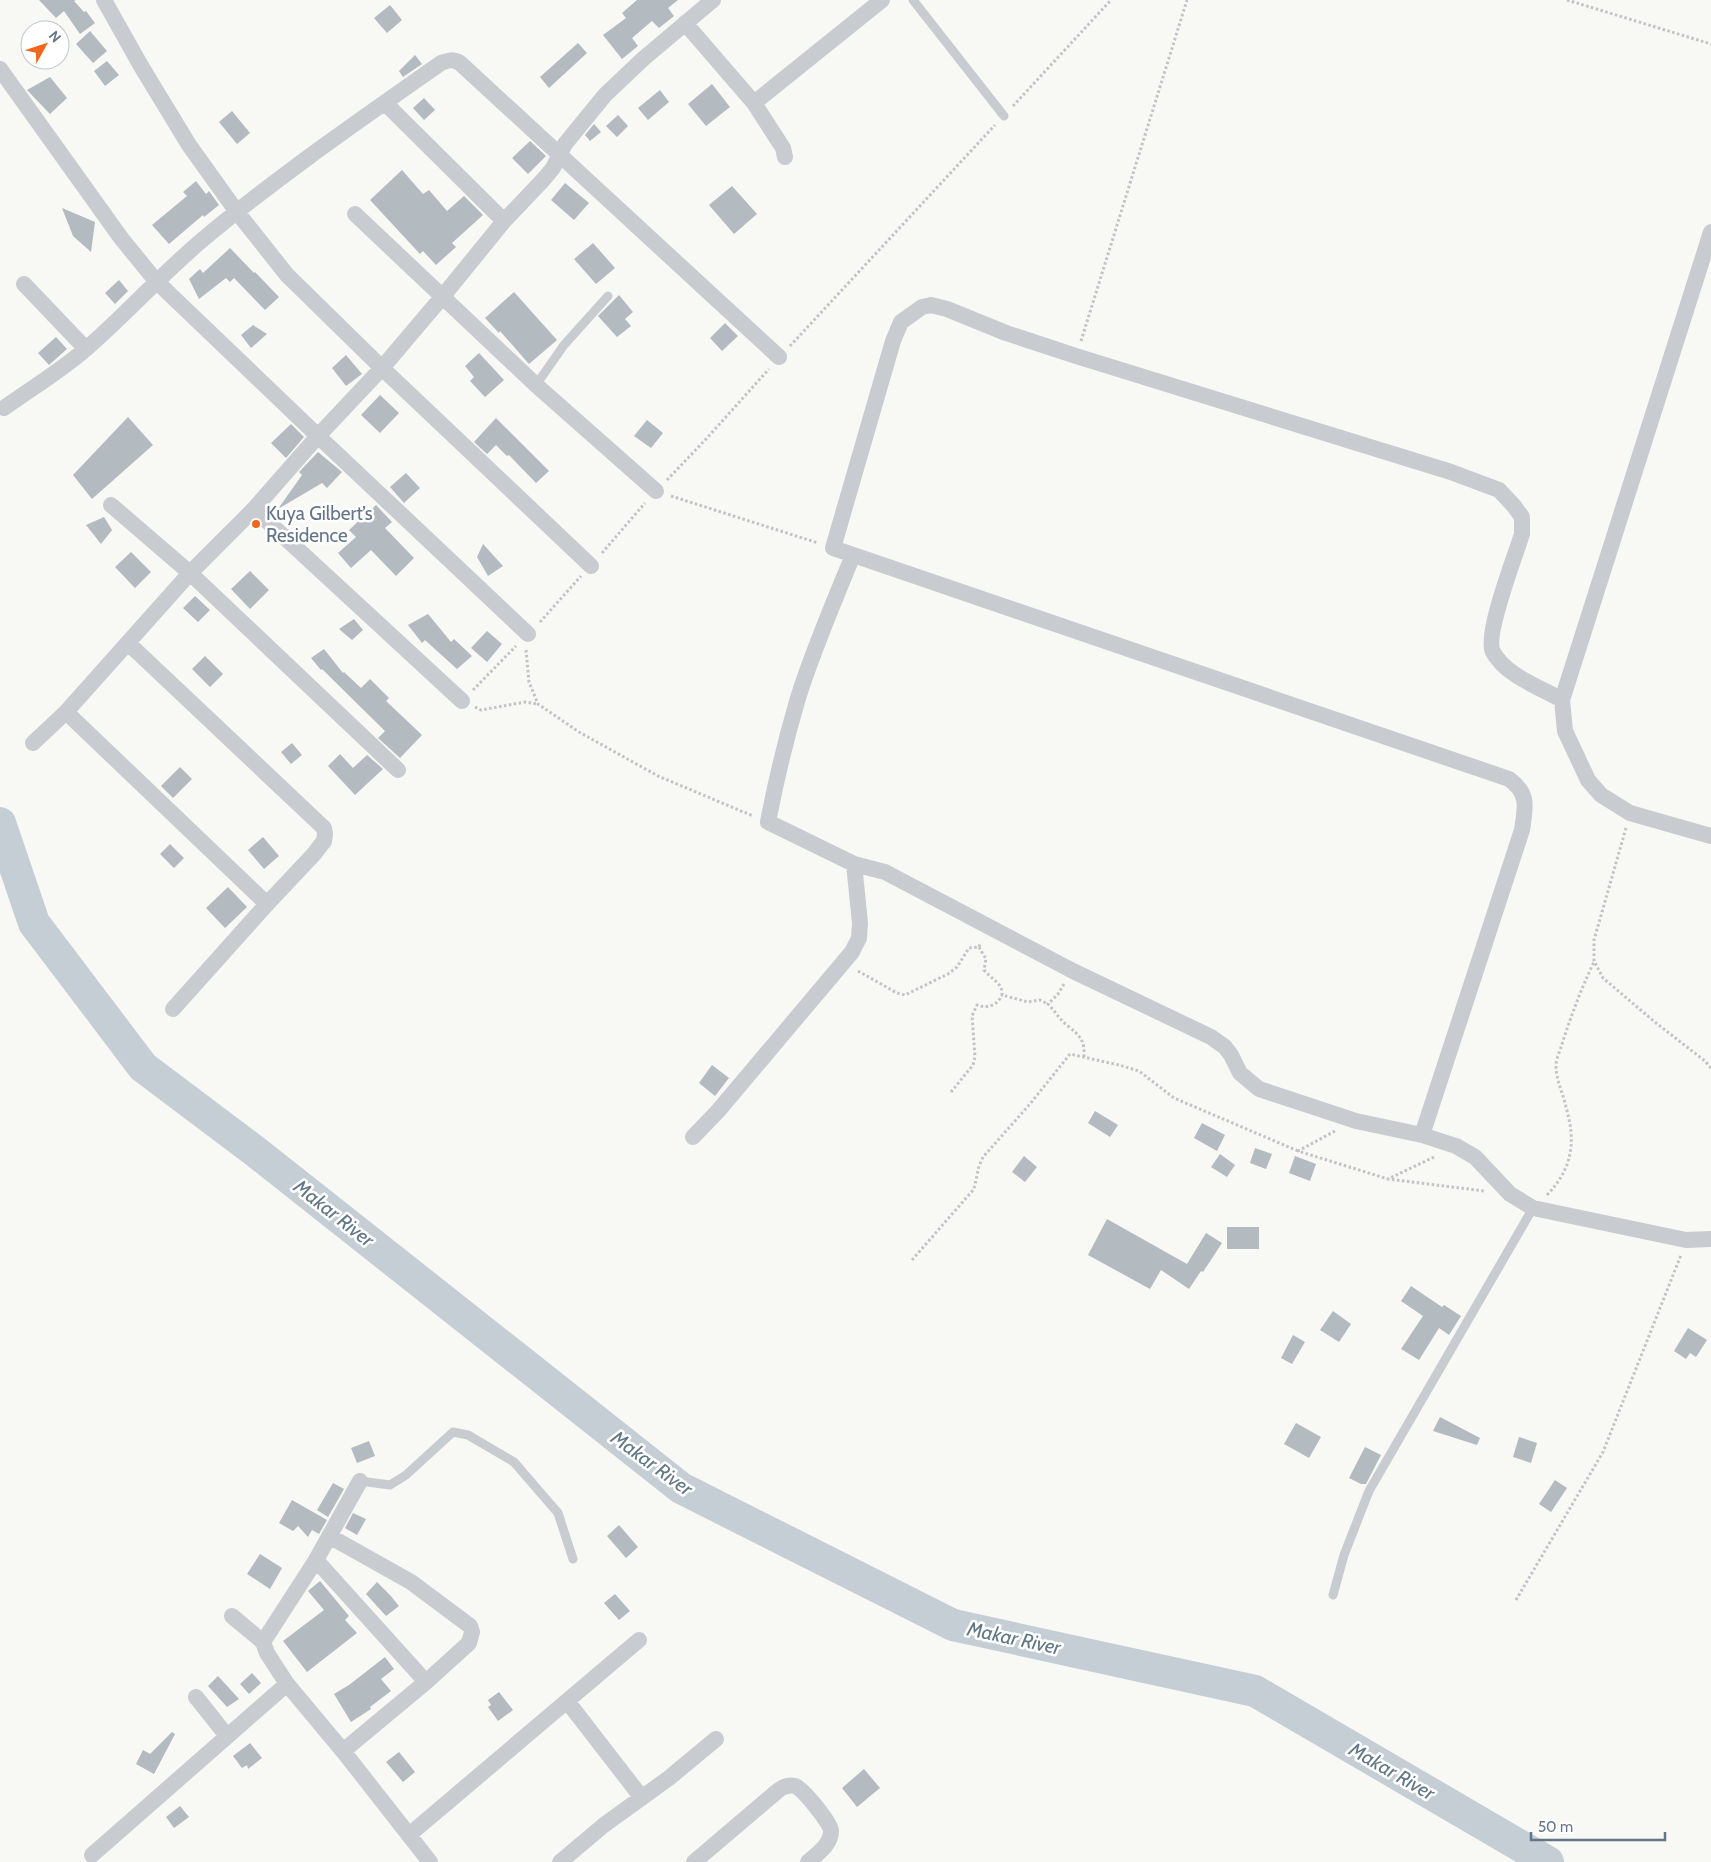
<svg xmlns="http://www.w3.org/2000/svg" width="1711" height="1862" font-family="Cabin,sans-serif">
	<rect width="100%" height="100%" fill="#f8f8f5"/>
	<g fill="none" stroke-linecap="round" stroke-linejoin="round">
		<path stroke="#c4ced4" stroke-width="32" d="M 0,823 L 34,923 L 143,1067 L 256,1152 L 681,1488 L 953,1625 L 1255,1691 L 1548,1862"/>
	</g>
	<path fill="#b3bac0" d="M 39,0 L 76,0 L 74,1 L 84,12 L 86,11 L 95,23 L 80,34 L 64,11 L 56,18 Z
		M 637,0 L 678,0 L 668,8 L 674,16 L 659,28 L 652,21 L 632,38 L 638,46 L 622,59 L 603,35 L 626,18 L 622,13 Z
		M 390,5 L 402,20 L 387,33 L 374,18 Z
		M 90,31 L 107,51 L 93,63 L 76,44 Z
		M 578,43 L 587,53 L 549,88 L 540,77 Z
		M 415,55 L 422,64 L 403,77 L 399,71 Z
		M 107,61 L 119,75 L 105,86 L 94,71 Z
		M 50,77 L 67,98 L 50,114 L 27,90 Z
		M 712,84 L 730,107 L 706,126 L 688,104 Z
		M 660,90 L 669,102 L 648,120 L 638,108 Z
		M 424,98 L 435,110 L 424,120 L 413,108 Z
		M 232,111 L 250,133 L 237,144 L 219,122 Z
		M 618,115 L 628,126 L 617,137 L 606,126 Z
		M 594,124 L 601,132 L 590,141 L 585,135 Z
		M 530,141 L 546,156 L 528,174 L 512,158 Z
		M 402,170 L 423,194 L 429,190 L 447,211 L 464,196 L 483,215 L 452,243 L 456,247 L 436,265 L 423,251 L 420,254 L 370,200 Z
		M 196,181 L 206,194 L 209,191 L 219,205 L 204,217 L 203,215 L 169,244 L 152,225 L 187,196 L 183,192 Z
		M 565,183 L 589,203 L 574,220 L 551,200 Z
		M 732,186 L 757,214 L 734,234 L 709,205 Z
		M 62,208 L 95,222 L 91,252 L 73,236 Z
		M 593,243 L 615,268 L 596,284 L 574,259 Z
		M 230,248 L 254,273 L 255,272 L 279,297 L 265,310 L 234,278 L 230,282 L 226,278 L 199,299 L 189,279 L 200,269 L 203,273 Z
		M 119,280 L 128,291 L 115,304 L 105,293 Z
		M 514,292 L 557,340 L 529,364 L 500,331 L 499,333 L 485,318 Z
		M 619,295 L 633,312 L 625,319 L 631,326 L 617,337 L 598,316 Z
		M 725,323 L 738,336 L 722,351 L 710,338 Z
		M 253,325 L 267,334 L 251,348 L 241,335 Z
		M 56,337 L 67,349 L 49,365 L 38,353 Z
		M 479,353 L 504,380 L 485,397 L 470,381 L 474,377 L 465,366 Z
		M 346,355 L 362,374 L 346,386 L 332,368 Z
		M 380,395 L 399,413 L 380,433 L 361,415 Z
		M 128,417 L 153,445 L 92,499 L 73,475 Z
		M 496,418 L 549,471 L 536,483 L 509,455 L 507,456 L 496,445 L 487,454 L 474,442 Z
		M 647,420 L 663,433 L 651,448 L 634,436 Z
		M 291,424 L 304,437 L 286,458 L 271,443 Z
		M 318,452 L 342,472 L 327,488 L 322,483 L 278,509 L 302,475 L 299,472 Z
		M 406,473 L 420,488 L 404,503 L 390,487 Z
		M 376,505 L 392,522 L 385,528 L 414,558 L 396,576 L 371,550 L 351,568 L 338,553 L 356,537 L 349,530 Z
		M 104,517 L 112,530 L 101,544 L 86,525 Z
		M 483,544 L 503,566 L 488,576 L 477,557 Z
		M 131,552 L 151,572 L 135,588 L 115,567 Z
		M 250,571 L 269,590 L 250,609 L 231,589 Z
		M 195,596 L 210,610 L 198,622 L 183,608 Z
		M 428,614 L 451,642 L 454,639 L 472,656 L 457,669 L 425,640 L 422,643 L 408,625 Z
		M 354,619 L 363,630 L 352,640 L 339,629 Z
		M 487,631 L 502,644 L 487,662 L 471,648 Z
		M 324,649 L 343,673 L 344,672 L 361,688 L 370,679 L 389,698 L 386,701 L 422,735 L 400,758 L 378,738 L 385,731 L 322,669 L 321,670 L 311,658 Z
		M 205,656 L 223,674 L 210,687 L 192,669 Z
		M 292,743 L 302,755 L 291,764 L 281,752 Z
		M 340,754 L 353,768 L 367,755 L 383,769 L 355,795 L 328,766 Z
		M 180,767 L 192,779 L 173,798 L 161,786 Z
		M 263,837 L 279,856 L 264,869 L 248,850 Z
		M 170,844 L 184,858 L 174,868 L 160,854 Z
		M 228,887 L 247,907 L 225,928 L 206,908 Z
		M 712,1065 L 729,1078 L 715,1096 L 699,1083 Z
		M 1095,1111 L 1118,1125 L 1110,1137 L 1088,1123 Z
		M 1202,1123 L 1225,1135 L 1217,1151 L 1194,1138 Z
		M 1255,1148 L 1272,1154 L 1266,1169 L 1250,1163 Z
		M 1220,1154 L 1235,1165 L 1227,1177 L 1211,1167 Z
		M 1024,1156 L 1037,1167 L 1025,1182 L 1012,1172 Z
		M 1295,1156 L 1316,1164 L 1310,1181 L 1289,1173 Z
		M 1107,1219 L 1187,1264 L 1206,1233 L 1222,1243 L 1203,1272 L 1201,1271 L 1189,1289 L 1161,1270 L 1150,1289 L 1088,1255 Z
		M 1227,1227 L 1259,1227 L 1259,1249 L 1227,1249 Z
		M 1411,1286 L 1442,1307 L 1444,1305 L 1461,1316 L 1449,1335 L 1439,1328 L 1419,1360 L 1401,1349 L 1423,1316 L 1401,1301 Z
		M 1333,1311 L 1351,1324 L 1339,1342 L 1320,1330 Z
		M 1688,1328 L 1707,1340 L 1696,1357 L 1690,1353 L 1686,1359 L 1674,1351 Z
		M 1293,1335 L 1305,1342 L 1292,1364 L 1281,1358 Z
		M 1440,1417 L 1480,1438 L 1477,1445 L 1433,1431 Z
		M 1296,1423 L 1321,1437 L 1309,1458 L 1284,1444 Z
		M 1519,1437 L 1537,1443 L 1531,1463 L 1513,1457 Z
		M 369,1441 L 375,1456 L 357,1463 L 351,1448 Z
		M 1365,1447 L 1381,1455 L 1366,1484 L 1361,1484 L 1349,1478 Z
		M 1555,1480 L 1567,1488 L 1551,1512 L 1539,1504 Z
		M 333,1483 L 344,1489 L 328,1517 L 317,1510 Z
		M 292,1500 L 327,1520 L 319,1534 L 312,1530 L 308,1537 L 298,1526 L 293,1531 L 279,1523 Z
		M 353,1513 L 366,1519 L 357,1535 L 345,1528 Z
		M 619,1525 L 638,1547 L 626,1558 L 607,1536 Z
		M 260,1554 L 282,1568 L 270,1589 L 247,1574 Z
		M 320,1581 L 349,1616 L 345,1620 L 357,1633 L 307,1672 L 283,1641 L 324,1610 L 308,1591 Z
		M 377,1582 L 390,1595 L 399,1606 L 386,1616 L 366,1594 Z
		M 615,1594 L 630,1611 L 619,1620 L 604,1603 Z
		M 385,1657 L 394,1669 L 381,1679 L 391,1691 L 370,1707 L 371,1709 L 351,1722 L 334,1694 L 349,1685 Z
		M 252,1673 L 261,1683 L 249,1694 L 240,1684 Z
		M 218,1676 L 239,1699 L 227,1707 L 208,1686 Z
		M 499,1692 L 513,1710 L 498,1721 L 488,1707 L 491,1705 L 488,1700 Z
		M 172,1732 L 175,1734 L 154,1774 L 136,1764 L 143,1750 L 150,1754 Z
		M 250,1743 L 262,1758 L 248,1769 L 247,1765 L 242,1768 L 233,1756 Z
		M 399,1752 L 415,1772 L 403,1782 L 386,1762 Z
		M 864,1769 L 880,1788 L 857,1807 L 842,1788 Z
		M 180,1806 L 189,1817 L 174,1828 L 166,1817 Z"/>
	<g fill="none" stroke-linecap="round" stroke-linejoin="round">
		<path stroke="#c1c3c6" stroke-width="3" stroke-dasharray="2.5 2.5" stroke-linecap="butt" d="M 1567,0 L 1711,44
			M 1013,106 L 1111,0
			M 1081,341 L 1187,0
			M 790,346 L 995,125
			M 667,480 L 707,438 L 769,369
			M 671,496 L 818,543
			M 602,553 L 645,503
			M 540,622 L 581,576
			M 526,650 L 529,682 L 538,704 L 579,732 L 658,776 L 753,816
			M 473,690 L 516,646
			M 475,707 L 481,710 L 525,702 L 538,704
			M 1626,828 L 1594,940 L 1594,961 L 1603,978 L 1656,1023 L 1705,1061 L 1711,1068
			M 979,947 L 986,959 L 984,970 C 991,979 1003,983 1002,995 L 1028,1002 L 1040,1000 L 1048,1004
			M 858,971 L 897,993 L 905,995 L 948,974 L 957,967 L 969,948 L 979,947 L 981,942
			M 1064,984 L 1058,994 L 1048,1004 C 1055,1011 1060,1020 1068,1026 C 1080,1036 1085,1040 1084,1057
			M 951,1092 L 973,1065 L 975,1057 L 972,1016 L 977,1005 C 987,1009 998,1005 1002,995
			M 1335,1131 L 1298,1151 L 1388,1179
			M 1434,1157 L 1388,1179 L 1484,1191
			M 1547,1195 C 1573,1168 1576,1141 1566,1107 C 1563,1093 1556,1080 1556,1066 C 1556,1059 1560,1051 1562,1044 C 1571,1016 1581,989 1594,962
			M 912,1260 L 974,1189 L 979,1166 L 983,1157 L 1030,1104 L 1070,1054 L 1119,1065 L 1139,1071 L 1174,1098 L 1298,1151
			M 1516,1600 L 1603,1452 L 1681,1255"/>
		<path stroke="#c8cbcf" stroke-width="9" d="M 913,0 L 1004,116
			M 536,385 L 564,345 L 608,296
			M 360,1481 L 390,1485 L 406,1475 L 453,1432 L 468,1435 L 514,1462 L 558,1513 L 573,1559
			M 1333,1595 L 1344,1555 L 1369,1491 L 1533,1208"/>
		<path stroke="#c8cbcf" stroke-width="16" d="M 104,0 L 141,66 L 189,145 L 237,212 L 287,275 L 382,368 L 591,566
			M 685,23 L 754,103 L 882,0
			M 0,69 L 121,238 L 156,281 L 318,436 L 254,509 L 190,573 L 66,712 L 33,743
			M 385,103 L 504,221
			M 754,103 L 783,148 L 785,157
			M 355,214 L 536,385 L 656,491
			M 1711,232 L 1562,700 L 1565,731 L 1588,780 L 1601,795 L 1630,813 L 1711,836
			M 24,284 L 86,349
			M 4,408 C 32,388 62,370 87,348 C 126,314 161,275 201,241 C 277,177 360,120 441,63 C 449,60 453,59 460,63 L 779,357
			M 111,505 L 190,573 L 398,770
			M 254,509 L 462,701
			M 853,555 C 834,602 813,650 798,698 C 786,739 776,780 768,822 L 854,864 L 885,872 L 1073,971 L 1211,1037 L 1225,1047 L 1231,1055 L 1240,1073 L 1259,1089 L 1356,1121 L 1422,1135 L 1456,1146 L 1475,1157 L 1510,1194 L 1533,1208 L 1686,1240 L 1711,1239
			M 528,634 L 318,436 L 382,368 L 443,296 L 504,221 L 543,180 L 553,168 L 565,144 L 605,95 L 643,59 L 713,0
			M 128,643 L 324,828 L 325,834 L 324,841 L 314,854 L 267,904 L 173,1009
			M 66,712 L 267,904
			M 1422,1135 L 1522,830 C 1525,808 1530,794 1509,779 L 833,548 L 893,341 L 901,322 L 922,307 L 931,305 L 947,309 L 1006,333 L 1076,356 L 1451,472 L 1499,490 L 1514,506 L 1522,517 L 1522,534 C 1516,554 1484,635 1493,652 C 1506,676 1540,687 1562,700
			M 693,1137 L 718,1111 L 852,952 L 859,938 L 860,923 L 854,864
			M 329,1536 L 411,1582 L 470,1626 L 472,1632 L 469,1643 L 426,1682
			M 316,1560 L 426,1682 L 343,1751
			M 232,1616 L 263,1642 L 267,1653 L 287,1684 L 343,1751 L 430,1862
			M 263,1642 L 316,1560 L 360,1481
			M 196,1697 L 227,1736
			M 567,1701 L 642,1798
			M 409,1835 L 639,1640
			M 92,1855 L 287,1684
			M 560,1862 L 604,1825 L 669,1778 L 716,1739
			M 694,1862 L 774,1794 C 779,1789 787,1784 795,1786 C 803,1789 831,1823 831,1831 C 831,1845 817,1854 808,1862"/>
	</g>
	<circle fill="#f0661d" stroke="#fff" stroke-width="2" cx="256" cy="524" r="5"/>
	<g text-anchor="middle" dominant-baseline="central" stroke-width="5" stroke-linejoin="round" paint-order="stroke">
		<g font-size="19" fill="#657589" stroke="#fff" text-anchor="start">
			<text x="266" y="513">Kuya Gilbert’s<tspan x="266" dy="22">Residence</tspan></text>
		</g>
		<g font-size="20" font-style="italic" fill="#617784" stroke="#fff">
			<text transform="translate(334 1213) rotate(38)">Makar River</text>
			<text transform="translate(652 1463) rotate(36)">Makar River</text>
			<text transform="translate(1014 1638) rotate(12)">Makar River</text>
			<text transform="translate(1392 1771) rotate(30)">Makar River</text>
		</g>
	</g>
	<g transform="translate(45 45) rotate(50)"><circle r="24" fill="#ffffff" stroke="#c1c8d0"/>
	<path d="M0-4L9 19L0 12L-9 19Z" fill="#f0661d"/>
	<text y="-8" font-size="14" font-weight="bold" text-anchor="middle" fill="#657589">N</text>
	</g>
	<path d="M1531 1832v8h134v-8" fill="none" stroke="#657589" stroke-width="2.5"/>
	<text x="1538" y="1832" font-size="15" fill="#657589" stroke="#ffffff" stroke-width="4" paint-order="stroke">50 m</text>
</svg>
